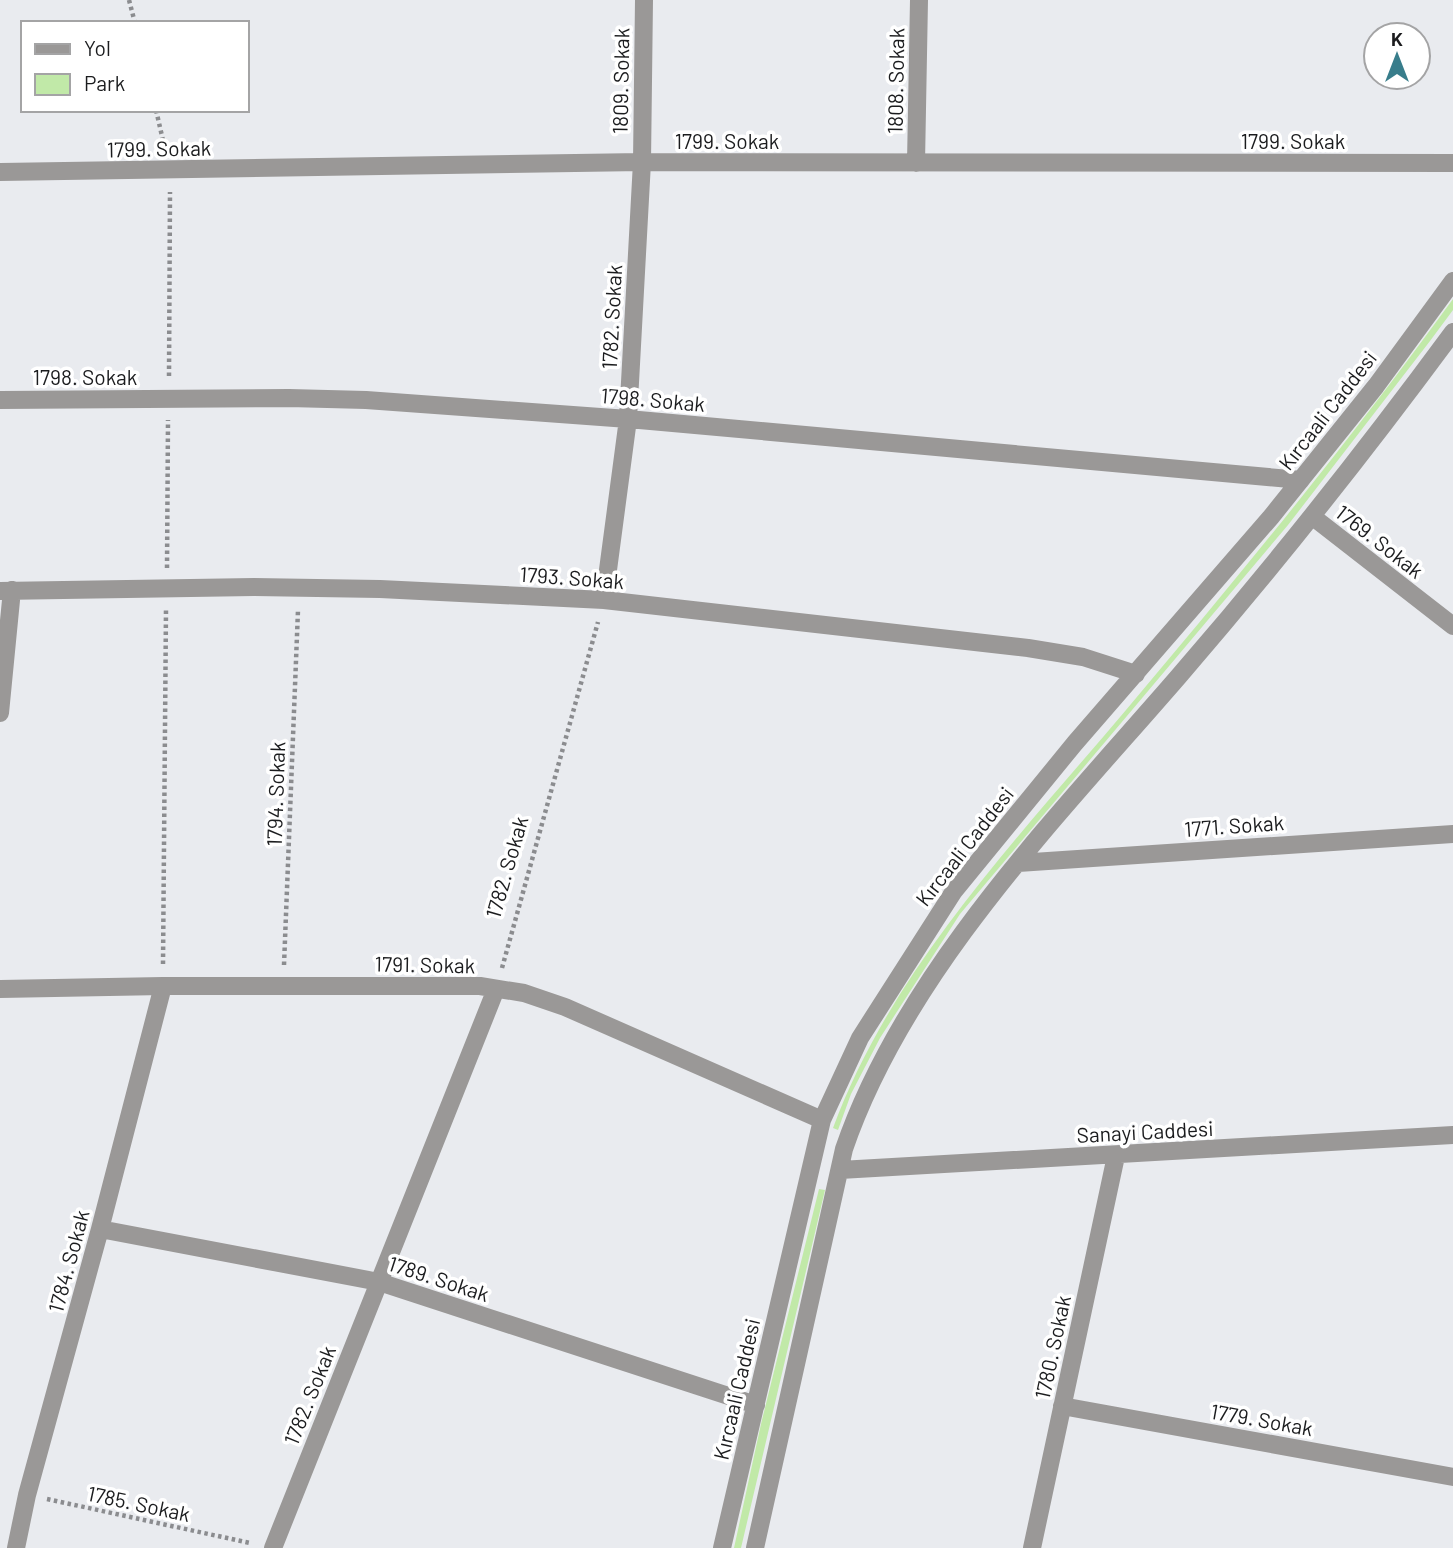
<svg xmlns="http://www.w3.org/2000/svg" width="1453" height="1548" font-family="Barlow,sans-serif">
	<rect width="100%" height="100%" fill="#e9ebef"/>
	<path fill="#c1e9a8" d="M 1453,299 L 1453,310 L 1430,341 L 1288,525 L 960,914 L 880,1038 L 851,1094 L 838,1130 L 833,1128 C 892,968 1018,838 1126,710 C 1239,576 1350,441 1453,299 Z
		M 819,1189 L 825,1190 L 741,1548 L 734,1548 L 761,1424 Z"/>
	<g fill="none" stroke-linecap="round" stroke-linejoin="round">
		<path stroke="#8b8c8f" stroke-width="4.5" stroke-dasharray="3.5 3.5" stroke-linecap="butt" d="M 129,0 L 135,23
			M 156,110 L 165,149
			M 169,376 L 170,192
			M 167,568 L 168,420
			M 163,964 L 166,609
			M 284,965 L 298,610
			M 502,968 L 598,622
			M 47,1499 L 250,1543"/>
		<path stroke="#9a9897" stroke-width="18" d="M 916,163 L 919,0
			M 0,172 L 642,162 L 1453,163
			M 0,400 L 289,398 L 366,400 L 628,419 L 1301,480
			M 1313,517 L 1453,626
			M 0,591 L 254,587 L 380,589 L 604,600 L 1028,648 L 1083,657 L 1136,674
			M 604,600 L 628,419 L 642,162 L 644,0
			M 0,713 L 12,590
			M 1018,863 L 1453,834
			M 0,989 L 163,986 L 480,986 L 524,993 L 565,1007 L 822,1120
			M 840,1170 L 1453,1135
			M 100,1229 L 379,1282 L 756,1405
			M 1062,1406 L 1453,1477
			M 16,1548 L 27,1495 L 100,1229 L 163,986
			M 273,1548 L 496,989
			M 722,1548 L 822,1120 L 860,1038 L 954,891 L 1075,743 L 1271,517 L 1376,386 L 1453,281
			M 755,1548 L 844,1149 C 905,971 1058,816 1179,676 C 1275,565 1366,450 1453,332
			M 1032,1548 L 1116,1156"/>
	</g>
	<g text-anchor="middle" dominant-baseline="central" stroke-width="7" stroke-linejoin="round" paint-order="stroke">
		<g font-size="21" fill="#1b1c1e" stroke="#fff">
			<text transform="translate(620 81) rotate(-89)">1809. Sokak</text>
			<text transform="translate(895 81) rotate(-89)">1808. Sokak</text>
			<text x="727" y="140">1799. Sokak</text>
			<text x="1293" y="140">1799. Sokak</text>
			<text transform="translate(159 148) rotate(-1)">1799. Sokak</text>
			<text transform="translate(611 317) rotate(-87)">1782. Sokak</text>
			<text x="85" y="376">1798. Sokak</text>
			<text transform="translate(653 399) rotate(5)">1798. Sokak</text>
			<text transform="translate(1327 410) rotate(-52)">Kırcaali Caddesi</text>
			<text transform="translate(1380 541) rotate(38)">1769. Sokak</text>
			<text transform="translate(572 577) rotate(4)">1793. Sokak</text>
			<text transform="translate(275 794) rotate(-88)">1794. Sokak</text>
			<text transform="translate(1234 825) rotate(-4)">1771. Sokak</text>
			<text transform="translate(964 846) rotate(-52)">Kırcaali Caddesi</text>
			<text transform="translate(506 867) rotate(-74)">1782. Sokak</text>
			<text transform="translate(425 964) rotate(1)">1791. Sokak</text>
			<text transform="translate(1145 1131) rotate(-3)">Sanayi Caddesi</text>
			<text transform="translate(68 1261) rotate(-75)">1784. Sokak</text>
			<text transform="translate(439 1278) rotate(18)">1789. Sokak</text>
			<text transform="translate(1052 1347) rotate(-78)">1780. Sokak</text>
			<text transform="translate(736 1389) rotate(-77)">Kırcaali Caddesi</text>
			<text transform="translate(309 1395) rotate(-68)">1782. Sokak</text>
			<text transform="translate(1262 1419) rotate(10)">1779. Sokak</text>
			<text transform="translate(139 1503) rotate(12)">1785. Sokak</text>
		</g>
	</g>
	<rect x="21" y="21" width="228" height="91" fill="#ffffff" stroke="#a4a4a5" stroke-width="2"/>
	<rect x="35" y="44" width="35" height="10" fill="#9a9897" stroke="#a4a4a5" stroke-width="2"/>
	<text x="84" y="56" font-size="21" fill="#1b1c1e">Yol</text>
	<rect x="35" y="74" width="35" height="21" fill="#c1e9a8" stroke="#a4a4a5" stroke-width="2"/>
	<text x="84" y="91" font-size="21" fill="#1b1c1e">Park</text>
	<g transform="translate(1397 56)"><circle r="33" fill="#ffffff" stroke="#a4a4a5" stroke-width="2"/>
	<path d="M0-5L12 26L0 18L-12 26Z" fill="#387d8b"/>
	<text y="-10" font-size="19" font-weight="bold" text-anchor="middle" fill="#1b1c1e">K</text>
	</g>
</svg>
